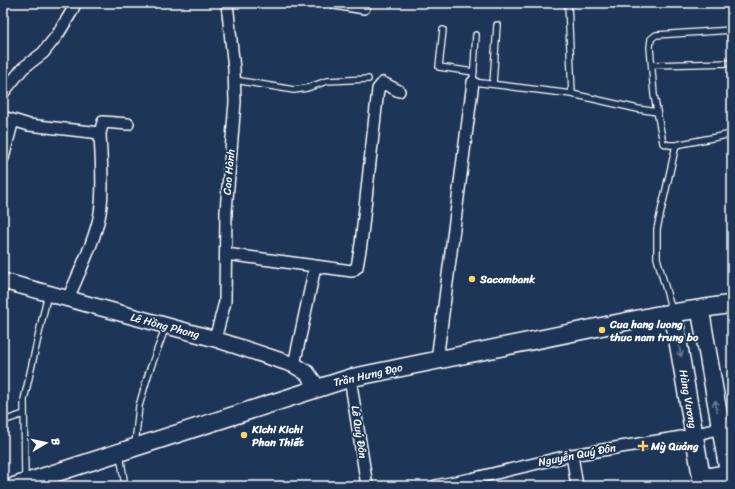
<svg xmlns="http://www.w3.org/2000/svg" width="735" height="489" font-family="Sriracha,sans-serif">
	<rect width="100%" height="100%" fill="#1d3557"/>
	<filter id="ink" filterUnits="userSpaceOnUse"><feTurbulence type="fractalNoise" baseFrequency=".025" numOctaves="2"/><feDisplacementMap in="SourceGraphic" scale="8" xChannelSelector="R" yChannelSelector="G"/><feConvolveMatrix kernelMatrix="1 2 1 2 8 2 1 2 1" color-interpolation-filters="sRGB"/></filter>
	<g filter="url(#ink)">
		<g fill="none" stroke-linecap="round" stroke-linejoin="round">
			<g stroke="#fff" stroke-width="8">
				<path id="lane" d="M 568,3 L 572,94
					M 443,30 L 439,67 L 474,72
					M 732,30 L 656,35 L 651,39 L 650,47 L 654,95 L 663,143 L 669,145 L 676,145 L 732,134
					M 476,35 L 473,82 L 572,94 L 638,109 L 657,112
					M 652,65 L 732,63
					M 235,80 L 294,90 L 307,88 L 327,81 L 368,79
					M 493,84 L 497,25
					M 672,311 L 657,258 L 657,229 L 676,145
					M 3,421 L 24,414
					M 135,445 L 139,406 L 149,372 L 166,326
					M 120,454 L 125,486
					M 25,480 L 24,400 L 48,293"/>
			</g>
			<g stroke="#fff" stroke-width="14">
				<path id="street" d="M 335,3 L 364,8
					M 3,93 L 23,68 L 43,53 L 58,34 L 72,11 L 75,3
					M 3,117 L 29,125 L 100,133 C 101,159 104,187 100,213 C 95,241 79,272 68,299
					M 100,133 L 103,122 L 128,124
					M 3,158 L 13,120
					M 226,254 L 352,271 L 357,267 L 361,244 L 378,89 L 383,83 L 399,91
					M 215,339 L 225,302 L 226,211 L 235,102 L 234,69 L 227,3
					M 437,360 L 473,82
					M 294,365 L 315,267
					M 350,378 L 367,486
					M 572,455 L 577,486
					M 435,486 L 471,479 L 572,455 L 694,435 L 720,428"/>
			</g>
			<g stroke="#fff" stroke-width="18">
				<path id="secondary" d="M 3,281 L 215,339 L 294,365 L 307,373 L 318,388
					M 701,477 L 732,472"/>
			</g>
			<g stroke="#fff" stroke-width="20">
				<path id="primary" d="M 700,309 L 731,486
					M 673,313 L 703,486
					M 15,486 L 350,378 L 653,316 L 732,304"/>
			</g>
			<use href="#lane" stroke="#1d3557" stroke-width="5.5"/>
			<use href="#street" stroke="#1d3557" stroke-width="11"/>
			<use href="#secondary" stroke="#1d3557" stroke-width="15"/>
			<use href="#primary" stroke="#1d3557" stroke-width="17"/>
		</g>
		<defs><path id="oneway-shaft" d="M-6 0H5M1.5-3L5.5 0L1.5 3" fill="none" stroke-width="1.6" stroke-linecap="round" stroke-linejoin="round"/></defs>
		<g stroke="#6c7c92">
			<use href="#oneway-shaft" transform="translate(680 351) rotate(80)"/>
			<use href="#oneway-shaft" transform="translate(716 406) rotate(-100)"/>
		</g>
	</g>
	<g fill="#ffd166" stroke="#1d3557" stroke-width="1.5">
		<circle cx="472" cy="279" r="4"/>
		<circle cx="602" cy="330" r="4"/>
		<circle cx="244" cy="435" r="4"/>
		<path d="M641 440h4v4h4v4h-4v4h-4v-4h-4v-4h4z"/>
	</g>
	<g text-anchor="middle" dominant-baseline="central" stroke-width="3.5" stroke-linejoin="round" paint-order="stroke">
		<g font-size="11" fill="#fff" stroke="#1d3557">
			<text transform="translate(229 172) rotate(-85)">Cao Hành</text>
			<text transform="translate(165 326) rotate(15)">Lê Hồng Phong</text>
			<text transform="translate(368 375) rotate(-13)">Trần Hưng Đạo</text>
			<text transform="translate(688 399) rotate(80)">Hùng Vương</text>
			<text transform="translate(359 432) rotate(81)">Lê Quý Đôn</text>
			<text transform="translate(577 455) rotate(-11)">Nguyễn Quý Đôn</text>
		</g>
		<g font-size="11" font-weight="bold" fill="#fff" stroke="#1d3557" text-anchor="start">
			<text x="480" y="279">Sacombank</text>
			<text x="610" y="324">Cua hang luong<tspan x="610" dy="13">thuc nam trung bo</tspan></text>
			<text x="252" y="429">Kichi Kichi<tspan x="252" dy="13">Phan Thiết</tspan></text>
			<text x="651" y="446">Mỳ Quảng</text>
		</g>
	</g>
	<rect width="735" height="489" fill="none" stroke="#1d3557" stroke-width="16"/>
	<rect x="8" y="8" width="719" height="473" fill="none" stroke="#fff" stroke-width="1.5" filter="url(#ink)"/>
	<g transform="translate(46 443) rotate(81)" stroke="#1d3557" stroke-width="3" paint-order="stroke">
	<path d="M0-3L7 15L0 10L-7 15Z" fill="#ffffff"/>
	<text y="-6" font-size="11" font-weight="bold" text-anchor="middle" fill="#ffffff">B</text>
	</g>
</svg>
